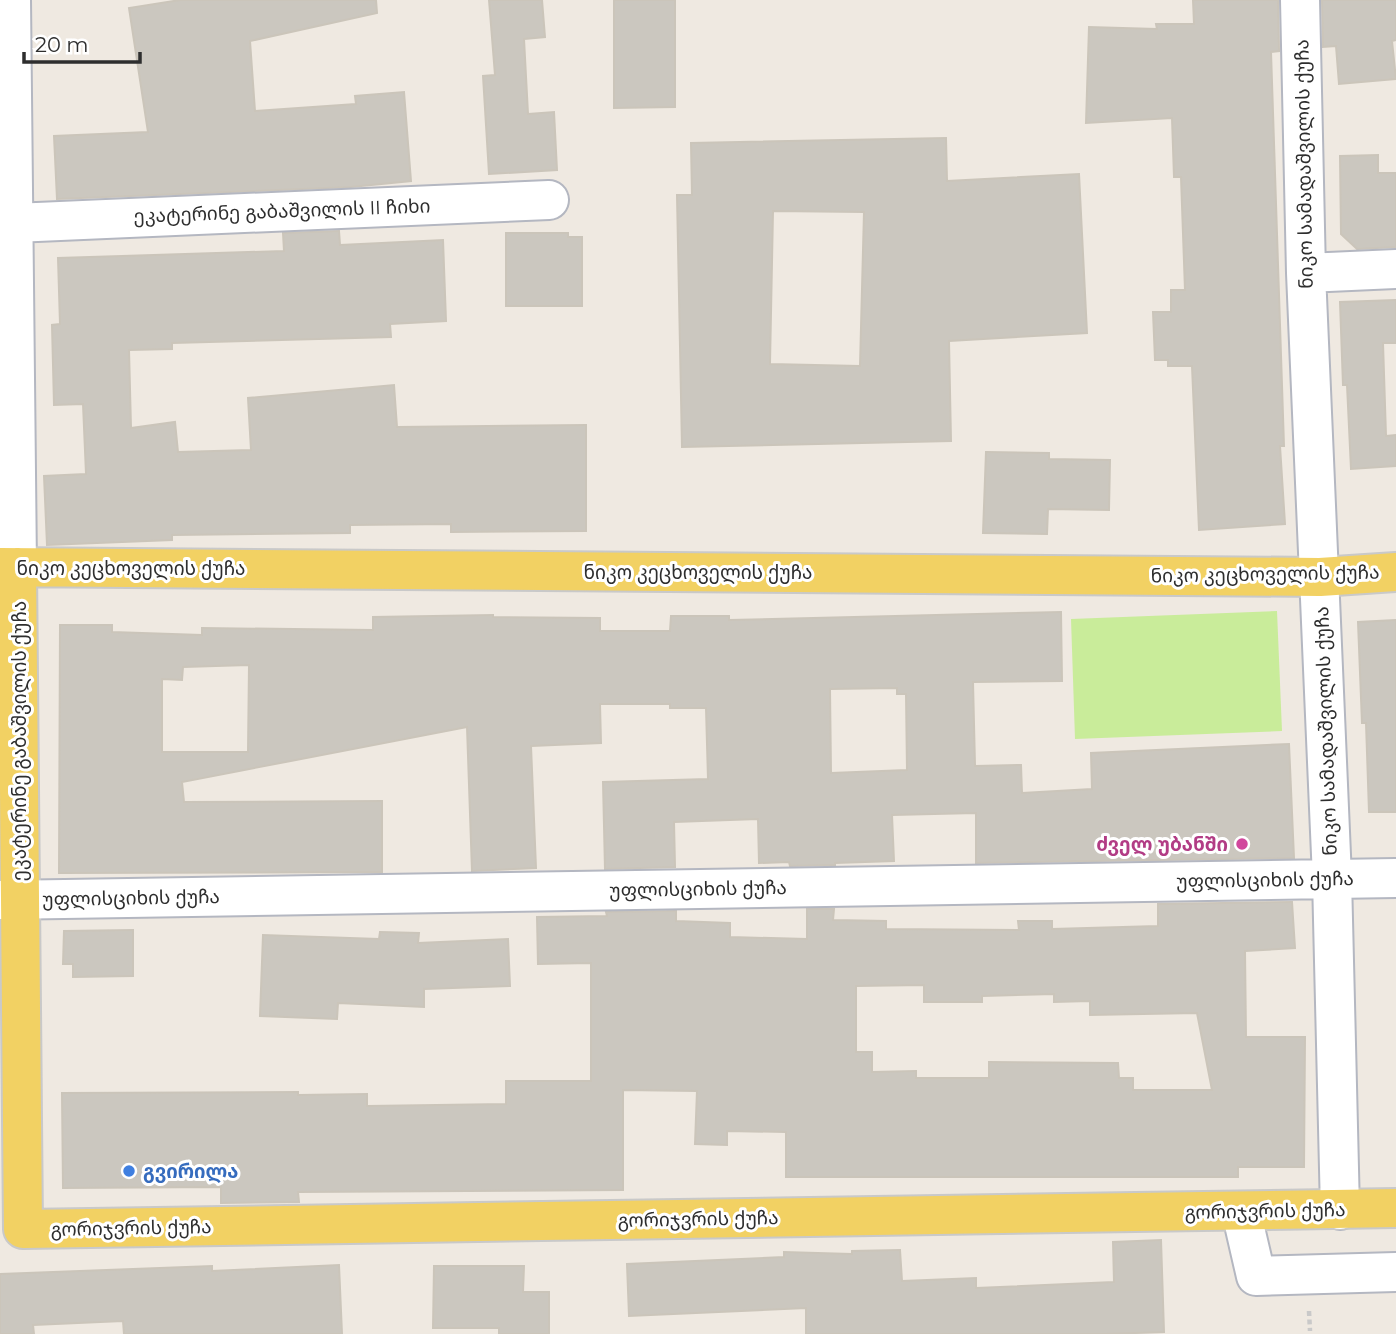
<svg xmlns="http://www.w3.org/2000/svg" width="1396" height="1334" font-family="Montserrat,'Noto Sans Georgian',sans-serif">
	<rect width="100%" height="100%" fill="#efe9e1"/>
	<path fill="#c9ec9a" d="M 1277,611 L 1282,731 L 1075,739 L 1071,619 Z"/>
	<path fill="#cbc7bf" stroke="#cbc5ba" stroke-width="2" fill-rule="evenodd" d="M 180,0 L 376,0 L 377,13 L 250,41 L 255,111 L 356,104 L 355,96 L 404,92 L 411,181 L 351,187 L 57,199 L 54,136 L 148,132 L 129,8 Z
		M 489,0 L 542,0 L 545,37 L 524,39 L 528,114 L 554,112 L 557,170 L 489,174 L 483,76 L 495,75 Z
		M 614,0 L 675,0 L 675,107 L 614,108 Z
		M 1193,0 L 1278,0 L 1279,51 L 1271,52 L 1284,446 L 1280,446 L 1285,524 L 1199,530 L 1192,366 L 1168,366 L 1168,360 L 1155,360 L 1153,312 L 1171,312 L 1171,290 L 1185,290 L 1181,177 L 1174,177 L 1172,118 L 1086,123 L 1089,27 L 1157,29 L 1156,24 L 1194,24 Z
		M 1322,0 L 1396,0 L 1396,40 L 1392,41 L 1396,79 L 1339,84 L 1336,46 L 1323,47 Z
		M 946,138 L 947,181 L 1079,174 L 1087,333 L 949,341 L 951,441 L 682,447 L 677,195 L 692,195 L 691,143 ZM 773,211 L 864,212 L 860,366 L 770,364 Z
		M 1378,155 L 1378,173 L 1396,173 L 1396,247 L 1357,249 L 1341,234 L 1340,156 Z
		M 339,231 L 340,245 L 443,240 L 446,321 L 390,324 L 391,337 L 172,343 L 172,349 L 129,350 L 131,428 L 175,422 L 178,452 L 251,450 L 248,398 L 394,385 L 397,427 L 586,425 L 586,531 L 451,532 L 451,524 L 350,525 L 350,533 L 172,535 L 172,540 L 47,545 L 44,476 L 86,474 L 83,404 L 54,405 L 52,325 L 60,324 L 58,258 L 284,251 L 283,233 Z
		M 506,233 L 568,233 L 568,237 L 582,237 L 582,306 L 506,306 Z
		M 1396,300 L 1396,343 L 1383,343 L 1386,436 L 1396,435 L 1396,466 L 1351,469 L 1347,385 L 1343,385 L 1340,302 Z
		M 986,452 L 1049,453 L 1049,459 L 1110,460 L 1109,510 L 1048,509 L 1047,534 L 983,533 Z
		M 1061,612 L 1062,681 L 973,682 L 975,766 L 1021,765 L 1022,793 L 1092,789 L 1091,753 L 1289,744 L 1294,858 L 976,863 L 976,813 L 892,815 L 894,861 L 835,863 L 835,865 L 790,866 L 789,862 L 759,863 L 758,819 L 674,822 L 675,867 L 605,869 L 603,782 L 708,779 L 706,708 L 670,708 L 670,704 L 600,704 L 601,743 L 531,746 L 536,868 L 472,871 L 467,727 L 182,782 L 184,802 L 382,801 L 382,872 L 59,873 L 60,625 L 112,625 L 112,632 L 202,635 L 202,628 L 373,630 L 373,617 L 493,615 L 493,617 L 600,618 L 600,631 L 670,631 L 671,616 L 729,616 L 729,620 ZM 249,665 L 248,752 L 162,752 L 162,679 L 182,680 L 183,667 ZM 897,688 L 897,694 L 906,694 L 907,770 L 831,773 L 830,689 Z
		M 1396,620 L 1396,812 L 1369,812 L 1366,723 L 1362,723 L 1358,622 Z
		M 1292,902 L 1295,948 L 1245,951 L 1246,1037 L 1305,1037 L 1304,1167 L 1238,1167 L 1238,1177 L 786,1177 L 786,1132 L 727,1131 L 727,1145 L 695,1144 L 697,1091 L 623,1090 L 623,1190 L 298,1192 L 299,1202 L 221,1203 L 221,1187 L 63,1188 L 62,1093 L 298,1092 L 298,1095 L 367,1094 L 367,1106 L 506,1104 L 506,1081 L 591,1081 L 591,963 L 538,964 L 537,917 L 607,916 L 606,912 L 676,911 L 676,921 L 730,923 L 730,937 L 807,939 L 807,909 L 834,909 L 833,920 L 886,921 L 886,929 L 1019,930 L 1018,921 L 1052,921 L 1052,929 L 1158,926 L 1158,904 ZM 924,985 L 924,1002 L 982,1002 L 982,996 L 1054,994 L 1054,1002 L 1090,1001 L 1090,1015 L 1197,1013 L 1212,1090 L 1133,1090 L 1133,1078 L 1119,1078 L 1118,1063 L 989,1062 L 989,1078 L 916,1078 L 916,1071 L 872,1072 L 872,1052 L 856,1052 L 856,986 Z
		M 133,930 L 133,976 L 73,977 L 73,964 L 63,964 L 64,931 Z
		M 380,932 L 419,933 L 418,943 L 508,939 L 510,986 L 424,989 L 424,1007 L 338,1003 L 337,1019 L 260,1016 L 263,935 L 379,939 Z
		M 1161,1240 L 1164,1332 L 1107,1334 L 806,1334 L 806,1308 L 629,1316 L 627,1264 L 784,1257 L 784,1252 L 852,1254 L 852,1251 L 900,1250 L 902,1281 L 976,1278 L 976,1288 L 1114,1282 L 1113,1242 Z
		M 339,1265 L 342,1334 L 124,1334 L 123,1321 L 33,1325 L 34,1334 L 0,1334 L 0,1274 L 212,1266 L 212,1271 Z
		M 434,1266 L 524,1266 L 523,1292 L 549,1292 L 549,1334 L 499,1334 L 499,1328 L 433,1328 Z"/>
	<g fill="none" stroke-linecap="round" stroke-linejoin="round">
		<g stroke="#b4b7c1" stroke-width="42">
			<path id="minor" d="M 11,0 L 17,567
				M 1300,0 L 1306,273 L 1332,878 L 1340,1210
				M 14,223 L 549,200
				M 1306,273 L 1396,269
				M 0,900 L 1396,878
				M 1241,1211 L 1256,1276 L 1396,1272"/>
		</g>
		<g stroke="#c9c9c9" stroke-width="42">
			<path id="major" d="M 0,567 L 1320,577 L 1396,572
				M 17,567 L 23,1229 L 1396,1208"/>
		</g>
		<path stroke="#c9c9c9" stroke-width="4.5" stroke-dasharray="5 3.5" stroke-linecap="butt" d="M 1309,1311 L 1310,1331"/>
		<use href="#minor" stroke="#fff" stroke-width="38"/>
		<use href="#major" stroke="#f2d163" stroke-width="38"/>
	</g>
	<circle fill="#d1479c" stroke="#fff" stroke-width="2.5" cx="1242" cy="844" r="7"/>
	<circle fill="#3f7fe0" stroke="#fff" stroke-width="2.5" cx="129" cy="1171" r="7"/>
	<g text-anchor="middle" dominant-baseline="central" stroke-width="6" stroke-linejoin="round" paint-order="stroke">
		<g font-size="19" fill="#2e2e2e" stroke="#fff">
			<text transform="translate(1304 164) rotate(-91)">ნიკო სამადაშვილის ქუჩა</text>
			<text transform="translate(282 211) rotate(-2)">ეკატერინე გაბაშვილის II ჩიხი</text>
			<text x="131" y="568">ნიკო კეცხოველის ქუჩა</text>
			<text x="698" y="572">ნიკო კეცხოველის ქუჩა</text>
			<text transform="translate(1265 574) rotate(-1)">ნიკო კეცხოველის ქუჩა</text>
			<text transform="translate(1326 731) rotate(-92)">ნიკო სამადაშვილის ქუჩა</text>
			<text transform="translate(19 741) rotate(-90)">ეკატერინე გაბაშვილის ქუჩა</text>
			<text transform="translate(1265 880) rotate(-1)">უფლისციხის ქუჩა</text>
			<text transform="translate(698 889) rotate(-1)">უფლისციხის ქუჩა</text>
			<text transform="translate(131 898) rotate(-1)">უფლისციხის ქუჩა</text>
			<text transform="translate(1265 1211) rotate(-1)">გორიჯვრის ქუჩა</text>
			<text transform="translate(698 1219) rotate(-1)">გორიჯვრის ქუჩა</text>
			<text transform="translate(131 1228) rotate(-1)">გორიჯვრის ქუჩა</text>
		</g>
		<g font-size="19" font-weight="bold" fill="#b23c85" stroke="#fff" text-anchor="end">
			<text x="1228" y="844">ძველ უბანში</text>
		</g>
		<g font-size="19" font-weight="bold" fill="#366cbe" stroke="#fff" text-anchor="start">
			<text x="143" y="1171">გვირილა</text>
		</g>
	</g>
	<path d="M24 52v10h116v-10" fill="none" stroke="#2e2e2e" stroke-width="3.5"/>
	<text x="35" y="52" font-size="21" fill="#2e2e2e" stroke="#ffffff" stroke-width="5" paint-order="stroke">20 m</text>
</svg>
